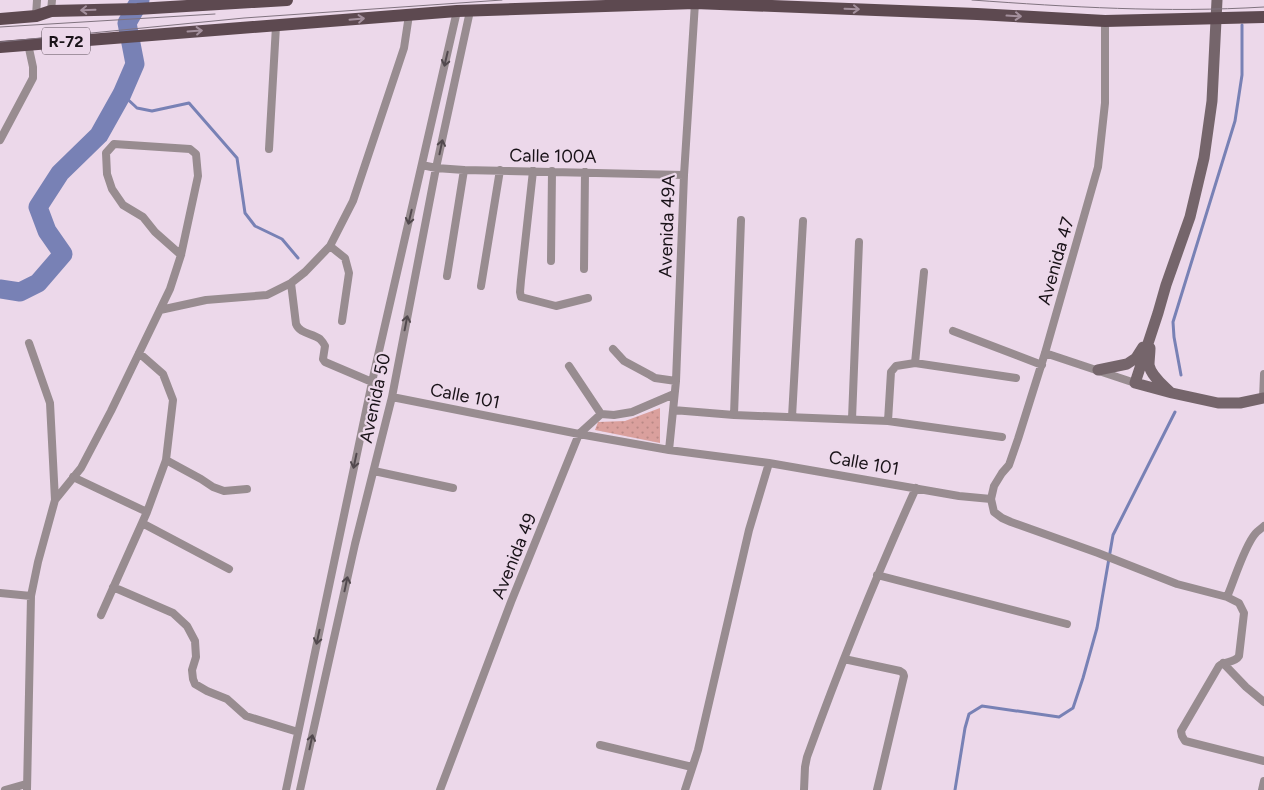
<svg xmlns="http://www.w3.org/2000/svg" width="1264" height="790" font-family="Figtree,sans-serif">
	<defs>
		<pattern id="park-dots" width="8" height="8" patternUnits="userSpaceOnUse" patternTransform="scale(1.25)"><rect width="8" height="8" fill="#daa09d"/><path d="M2 2h.1M6 6h.1" fill="none" stroke="#ba8986" stroke-width="1.8" stroke-linecap="round"/></pattern>
	</defs>
	<rect width="100%" height="100%" fill="#ecd8ea"/>
	<path fill="url(#park-dots)" d="M 660,408 L 660,443 L 595,430 L 598,422 L 625,421 Z"/>
	<g fill="none" stroke-linecap="round" stroke-linejoin="round">
		<path stroke="#7881b5" stroke-width="3" d="M 122,94 L 137,108 L 152,111 L 189,103 L 237,158 L 245,213 L 255,226 L 282,239 L 298,258
			M 1181,375 L 1174,337 L 1173,322 L 1235,121 L 1242,75 L 1242,25
			M 955,790 L 965,728 L 969,714 L 982,706 L 1059,717 L 1073,708 L 1083,678 L 1097,628 L 1113,535 L 1175,412"/>
		<path stroke="#7881b5" stroke-width="19" d="M 0,289 L 20,292 L 38,283 L 63,254 L 47,231 L 38,207 L 60,173 L 99,135 L 122,94 L 135,64 L 127,23 L 140,0"/>
		<path stroke="#988c90" stroke-width="8" d="M 51,11 L 52,0
			M 36,16 L 37,0
			M 1105,21 L 1105,103 L 1098,167 L 1045,353 L 1018,439 L 1009,465 L 1002,473 L 994,486 L 991,499 L 994,512 L 1002,518 L 1011,522 L 1098,553 L 1177,584 L 1227,597 C 1234,581 1244,547 1255,534 C 1257,531 1261,529 1264,526
			M 0,140 L 33,78 L 33,67 L 28,44
			M 269,149 L 276,26
			M 422,165 L 436,168 L 464,170 L 684,175
			M 533,171 L 521,280 L 520,292 L 521,297 L 556,306 L 588,298
			M 330,246 L 345,258 L 349,273 L 342,321
			M 551,261 L 552,171
			M 584,269 L 585,172
			M 447,276 L 464,170
			M 291,283 L 296,324 C 300,334 312,333 320,339 C 321,340 324,344 325,346 L 323,359 L 325,362 L 372,382
			M 481,286 L 500,170
			M 160,310 L 206,300 L 267,295 L 291,283 L 305,272 L 330,246 L 353,201 L 404,48 L 409,15
			M 953,331 L 1042,365
			M 29,343 L 50,403 L 55,500
			M 613,349 L 624,361 L 650,375 L 655,378 L 676,381
			M 1045,353 L 1135,383
			M 915,363 L 924,272
			M 569,366 L 601,414
			M 392,397 L 579,434 L 669,450 L 769,463 L 959,496 L 991,499
			M 1263,399 L 1264,374
			M 673,410 L 734,415 L 888,421 L 1002,437
			M 734,415 L 741,220
			M 792,417 L 803,221
			M 852,419 L 859,242
			M 888,421 L 891,372 L 896,366 L 915,363 L 1016,378
			M 669,450 L 676,381 L 684,175 L 695,3
			M 166,460 L 201,479 L 213,487 L 224,491 L 247,489
			M 374,471 L 453,488
			M 73,477 L 147,512
			M 142,523 L 229,569
			M 877,575 L 1067,624
			M 113,587 L 173,613 L 187,626 L 195,641 L 196,657 L 192,670 L 193,679 L 195,684 L 207,691 L 227,699 L 246,716 L 298,732
			M 0,593 L 31,596
			M 1227,597 L 1239,603 L 1244,613 L 1239,656 C 1235,663 1225,661 1219,666 L 1181,731 L 1182,736 L 1185,741 L 1264,761
			M 101,615 L 147,512 L 166,460 L 173,400 L 163,374 L 139,353
			M 844,659 L 900,671 L 903,673 L 904,676 L 877,790
			M 1223,663 L 1246,687 L 1264,702
			M 600,745 L 692,767
			M 5,790 L 26,784
			M 27,790 L 31,596 L 38,562 L 55,500 L 81,468 L 111,411 L 170,289 L 181,255 L 198,176 L 196,154 L 190,149 L 114,144 L 106,153 L 107,174 L 112,189 L 123,205 L 143,217 L 155,232 L 181,255
			M 286,790 L 374,373 L 457,11
			M 300,790 L 355,544 L 392,397 L 436,168 L 470,11
			M 440,790 L 511,602 L 579,434 L 601,414 L 614,415 L 632,412 L 674,394
			M 685,790 L 698,750 L 749,530 L 769,463
			M 804,790 L 805,767 L 807,757 C 840,666 876,576 916,488
			M 1262,790 L 1264,781"/>
		<path stroke="#75656b" stroke-width="11" d="M 1217,0 L 1212,101 L 1204,158 L 1190,217 L 1166,285 L 1158,313 L 1135,383 L 1172,393 L 1218,403 L 1240,403 L 1264,398
			M 1150,348 C 1150,353 1149,360 1149,365 C 1151,376 1163,385 1170,392
			M 1098,370 L 1127,364 L 1136,358 L 1143,347"/>
		<path stroke="#5d4950" stroke-width="12" d="M 0,19 L 36,16 L 51,11 L 137,9 L 287,0
			M 0,47 L 457,11 L 695,3 L 977,14 L 1105,21 L 1264,17"/>
		<path stroke="#80737f" stroke-width="1" d="M 972,0 C 1069,7 1166,13 1264,7
			M 0,27 L 215,14
			M 0,42 L 244,18 L 502,0"/>
	</g>
	<defs><path id="oneway-shaft" d="M-6 0H5M1.5-3L5.5 0L1.5 3" fill="none" stroke-width="1.6" stroke-linecap="round" stroke-linejoin="round" transform="scale(1.25)"/></defs>
	<g stroke="#a4909d">
		<use href="#oneway-shaft" transform="translate(852 9) rotate(2)"/>
		<use href="#oneway-shaft" transform="translate(88 10) rotate(178)"/>
		<use href="#oneway-shaft" transform="translate(1014 16) rotate(3)"/>
		<use href="#oneway-shaft" transform="translate(357 19) rotate(-5)"/>
		<use href="#oneway-shaft" transform="translate(195 31) rotate(-4)"/>
	</g>
	<g stroke="#52494e">
		<use href="#oneway-shaft" transform="translate(446 59) rotate(103)"/>
		<use href="#oneway-shaft" transform="translate(441 147) rotate(-78)"/>
		<use href="#oneway-shaft" transform="translate(410 217) rotate(103)"/>
		<use href="#oneway-shaft" transform="translate(406 323) rotate(-79)"/>
		<use href="#oneway-shaft" transform="translate(355 461) rotate(102)"/>
		<use href="#oneway-shaft" transform="translate(346 584) rotate(-78)"/>
		<use href="#oneway-shaft" transform="translate(318 637) rotate(102)"/>
		<use href="#oneway-shaft" transform="translate(311 742) rotate(-78)"/>
	</g>
	<g text-anchor="middle" dominant-baseline="central" stroke-width="4.5" stroke-linejoin="round" paint-order="stroke">
		<rect fill="#ecd8ea" stroke="#584d57" stroke-width="1" x="42" y="27.5" width="48" height="27" rx="4"/>
		<g font-size="16" font-weight="bold" fill="#191218">
			<text x="66" y="41">R-72</text>
		</g>
		<g font-size="18" fill="#191218" stroke="#ecd8ea">
			<text transform="translate(553 156) rotate(1)">Calle 100A</text>
			<text transform="translate(667 226) rotate(-88)">Avenida 49A</text>
			<text transform="translate(1056 261) rotate(-74)">Avenida 47</text>
			<text transform="translate(465 396) rotate(11)">Calle 101</text>
			<text transform="translate(375 398) rotate(-78)">Avenida 50</text>
			<text transform="translate(864 463) rotate(10)">Calle 101</text>
			<text transform="translate(514 556) rotate(-68)">Avenida 49</text>
		</g>
	</g>
</svg>
